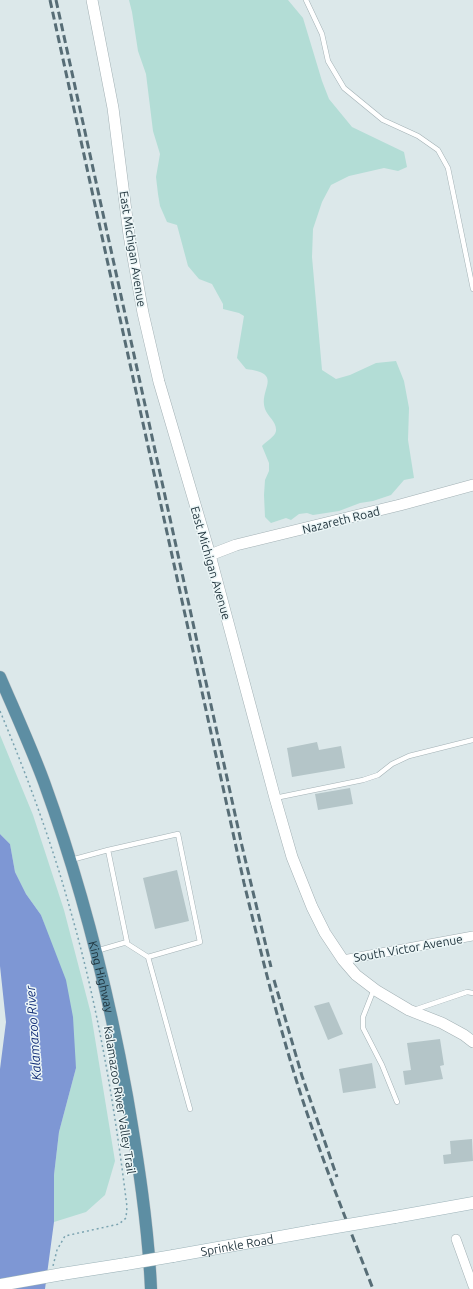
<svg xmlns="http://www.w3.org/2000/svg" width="473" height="1289" font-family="Ubuntu,sans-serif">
	<rect width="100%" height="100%" fill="#dce8ea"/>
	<path fill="#b3ddd6" d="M 129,0 L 288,0 L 303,18 L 322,81 L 329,99 L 352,127 L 404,152 L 407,167 L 398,171 L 384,168 L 349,176 L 331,185 L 322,202 L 313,229 L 312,257 L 322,370 L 336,379 L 350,375 L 376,363 L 396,361 L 404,381 L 409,408 L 408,440 L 414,478 L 404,480 L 391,495 L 373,501 L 360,503 L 339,511 L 313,515 L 307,513 L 299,514 L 291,520 L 286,518 L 271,523 L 265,517 L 264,495 L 265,480 L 269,471 L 269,463 L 262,446 C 266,441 275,437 276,431 C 277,422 268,417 265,409 C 258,389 285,374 246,369 L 237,358 L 244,316 L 239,313 L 223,309 L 223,304 L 212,284 L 199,279 L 188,266 L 177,225 L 167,222 L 160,206 L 158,194 L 156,177 L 160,154 L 153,131 L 146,74 L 138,51 L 132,12 Z
		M 0,735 L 33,815 L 64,910 L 91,1014 L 115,1161 L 105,1195 L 86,1212 L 54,1222 L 54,1175 L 59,1132 L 76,1068 L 51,944 L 41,915 L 26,894 L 15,872 L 10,844 L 0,834 Z"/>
	<path fill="#7e97d4" d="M 0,834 L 10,844 L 15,872 L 26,894 L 41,915 L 66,980 L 73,1017 L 76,1068 L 59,1132 L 54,1175 L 54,1222 L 45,1289 L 0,1289 L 0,1069 L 6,1022 L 0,966 Z"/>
	<path fill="#b4c5c8" d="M 317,742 L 319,750 L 341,746 L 345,768 L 292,777 L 287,748 Z
		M 350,788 L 353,804 L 318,810 L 315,794 Z
		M 177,870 L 189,921 L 155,929 L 143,878 Z
		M 329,1002 L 343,1034 L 328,1040 L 314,1006 Z
		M 440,1039 L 444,1065 L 440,1066 L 443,1079 L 405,1085 L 403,1071 L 411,1070 L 407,1043 Z
		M 372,1063 L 376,1088 L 343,1093 L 339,1069 Z
		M 472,1139 L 473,1161 L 444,1164 L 443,1155 L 451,1154 L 450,1141 Z"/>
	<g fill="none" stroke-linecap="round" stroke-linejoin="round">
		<g stroke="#a3b1b5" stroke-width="5.5">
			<path id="service" d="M 306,0 L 322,34 L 328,61 L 344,88 L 383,120 L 418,136 L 438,150 L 448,168 L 473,289
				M 275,798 L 363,780 L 378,775 L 392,764 L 409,756 L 473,740
				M 108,850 L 178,834 L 200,942 L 148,957 L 190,1109
				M 71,860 L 108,850 L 127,942 L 96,951
				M 126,943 L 148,957
				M 374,989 L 363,1017 L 363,1028 L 382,1065 L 397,1102
				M 414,1010 L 467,992 L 473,993"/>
		</g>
		<g stroke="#a3b1b5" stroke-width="10">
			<path id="minor" d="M 343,960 L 473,936
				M 456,1239 L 473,1286"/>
		</g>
		<g stroke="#a3b1b5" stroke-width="12">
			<path id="tertiary" d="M 92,0 L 113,108 L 129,235 L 143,313 L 159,382 L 210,555 L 275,798 L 292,857 L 312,907 L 325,933 L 343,960 L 356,975 L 377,991 L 409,1010 L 442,1023 L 464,1035 L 473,1042
				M 210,555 L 236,545 L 400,505 L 473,485"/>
		</g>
		<g stroke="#9db3b9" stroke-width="13">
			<g id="secondary">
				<path d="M 395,1217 L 473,1203"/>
				<path id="s1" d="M 173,1256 L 313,1231"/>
				<path d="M 62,1274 L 126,1264"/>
			</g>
		</g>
		<g stroke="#c0c5c8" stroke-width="13">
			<g id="primary">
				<path id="s2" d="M 0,677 C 15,712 31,747 44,782 C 81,884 108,990 127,1096 C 138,1160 148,1224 151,1289"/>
			</g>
		</g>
		<path stroke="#7aa3b0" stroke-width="1.5" stroke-dasharray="2 3" stroke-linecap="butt" d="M 0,711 C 28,778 53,846 72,916 C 99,1011 115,1109 127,1207 L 126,1218 L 119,1224 L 65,1236 L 57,1250 L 53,1266"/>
		<use href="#service" stroke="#fff" stroke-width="4.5"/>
		<use href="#minor" stroke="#fff" stroke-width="9"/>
		<use href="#tertiary" stroke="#fff" stroke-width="11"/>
		<use href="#secondary" stroke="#fff" stroke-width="12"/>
		<use href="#primary" stroke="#5d8ea3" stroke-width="12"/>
		<path stroke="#576d76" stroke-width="3" stroke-dasharray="8 4" stroke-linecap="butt" d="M 50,0 L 244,883 C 263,961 282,1040 308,1116 C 328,1175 351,1232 373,1289
			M 56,0 L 242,846 L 271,967
			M 274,980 L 302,1076 L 337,1177"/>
		<g stroke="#9db3b9" stroke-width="13" stroke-linecap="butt">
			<path id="secondary-bridge" d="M 313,1231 L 395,1217
				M 126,1264 L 173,1256
				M 0,1285 L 62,1274"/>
		</g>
		<use href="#secondary-bridge" stroke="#fff" stroke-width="12"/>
	</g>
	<g text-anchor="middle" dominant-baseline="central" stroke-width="3" stroke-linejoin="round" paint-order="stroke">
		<g font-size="12" fill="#1d313a" stroke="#ecf6f7">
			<text transform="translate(133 249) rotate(81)">East Michigan Avenue</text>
			<text transform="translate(341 520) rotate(-14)">Nazareth Road</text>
			<text transform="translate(211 563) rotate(74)">East Michigan Avenue</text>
			<text transform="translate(408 948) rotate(-10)">South Victor Avenue</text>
			<text stroke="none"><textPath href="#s2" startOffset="317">King Highway</textPath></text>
			<text transform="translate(120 1100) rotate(81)">Kalamazoo River Valley Trail</text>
			<text stroke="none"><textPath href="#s1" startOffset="65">Sprinkle Road</textPath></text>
		</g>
		<g font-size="13" font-style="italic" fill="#142f79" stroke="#ecf6f7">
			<text transform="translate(33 1033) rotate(-94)">Kalamazoo River</text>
		</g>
	</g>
</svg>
